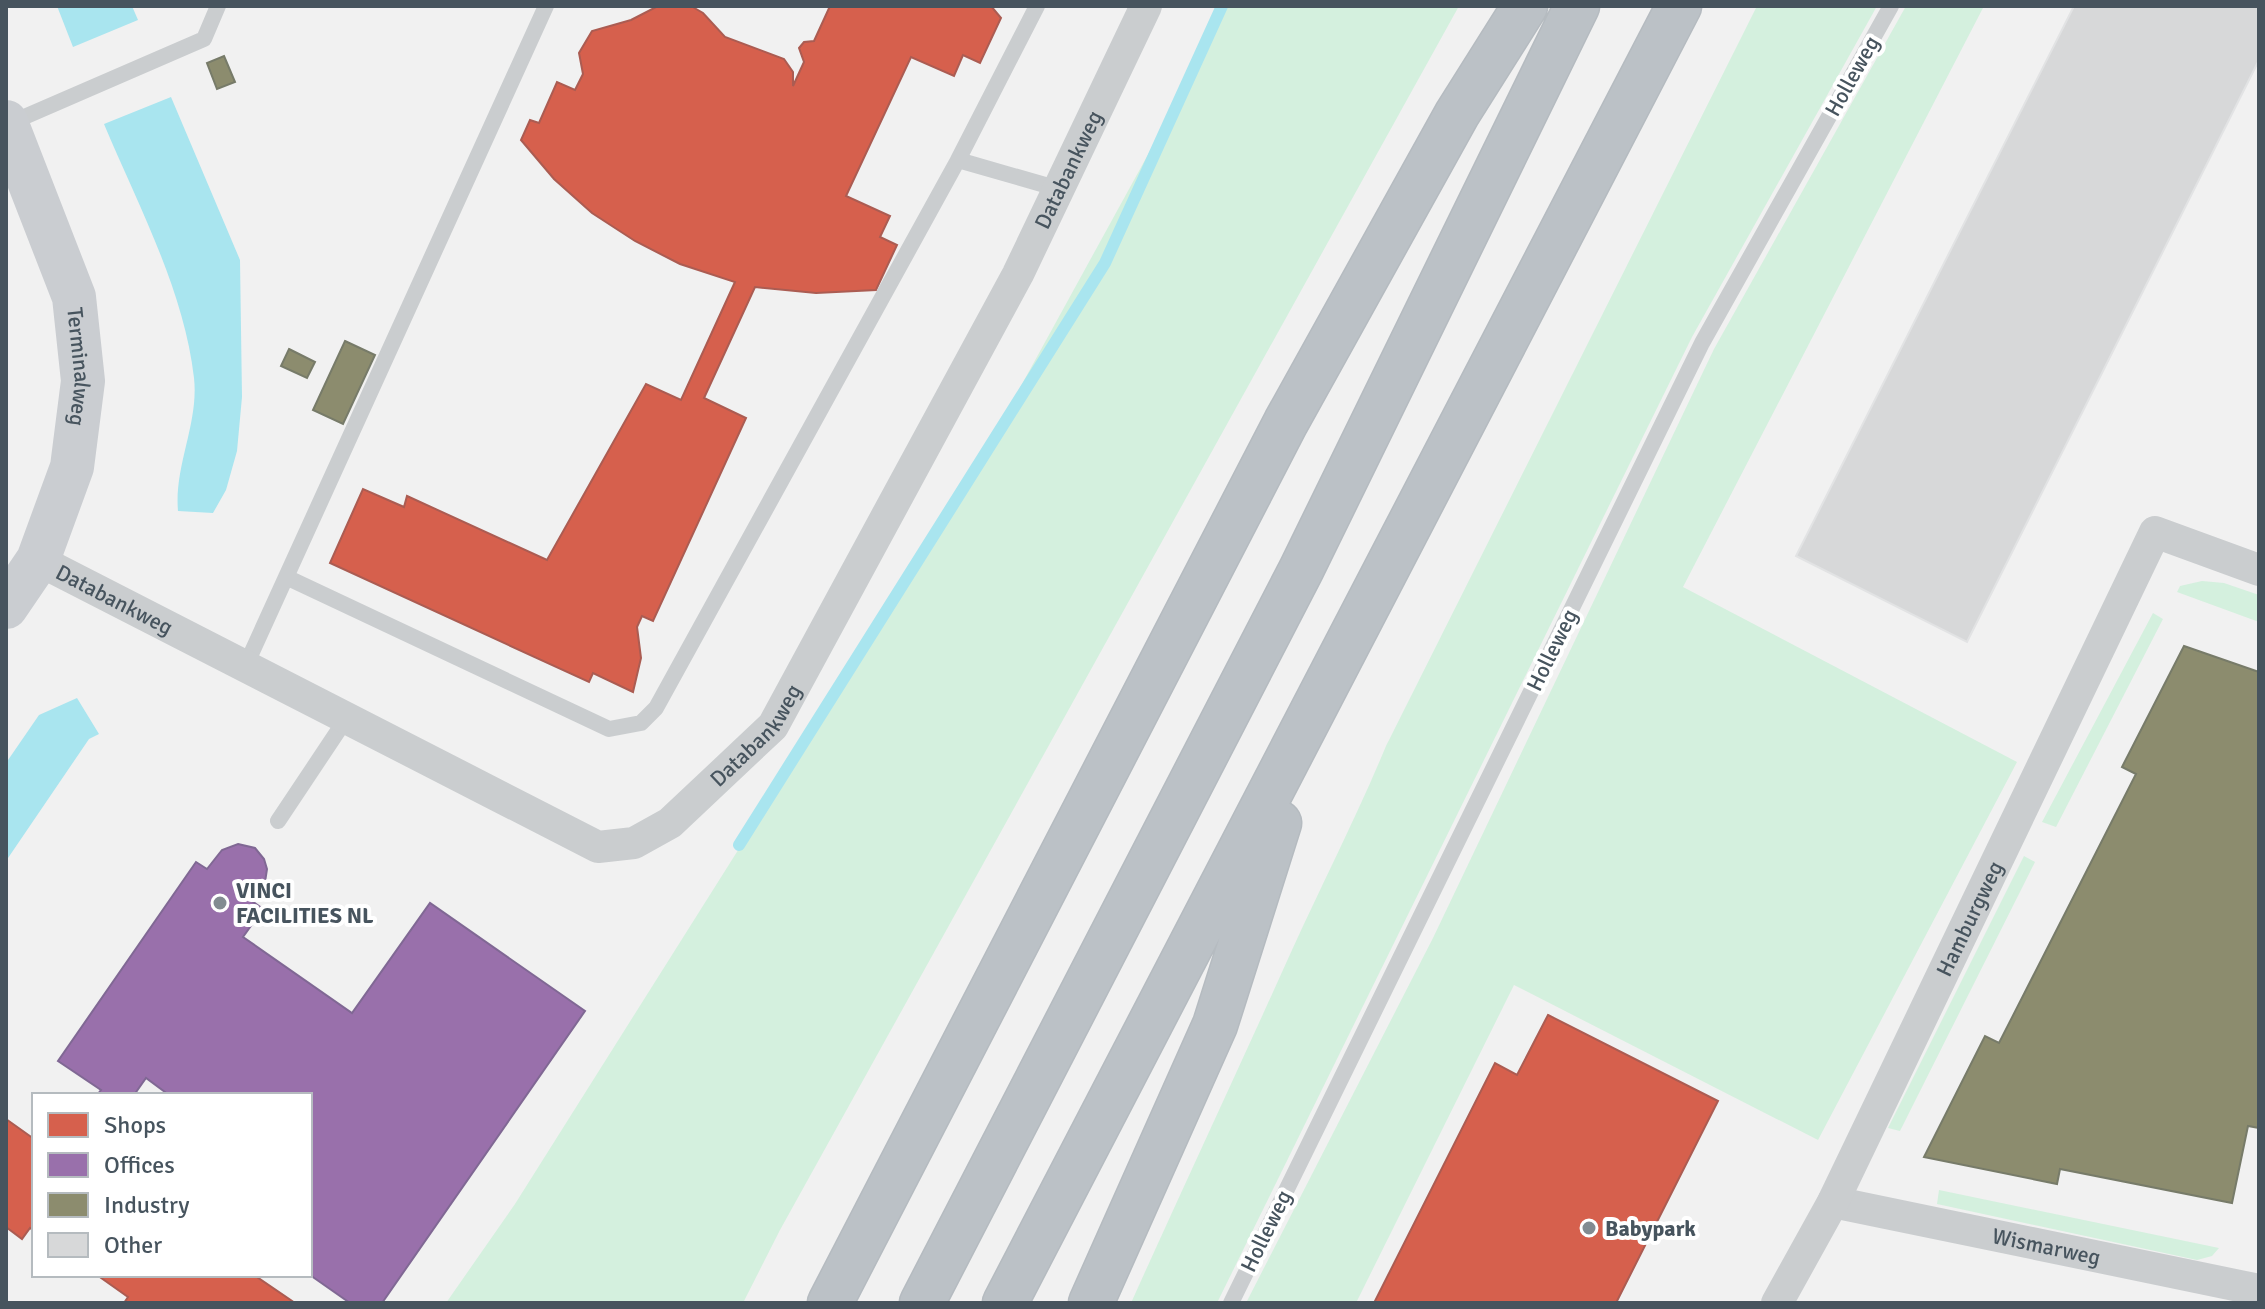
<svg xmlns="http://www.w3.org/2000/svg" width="2265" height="1309" font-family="Signika,sans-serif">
	<rect width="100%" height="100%" fill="#f1f1f1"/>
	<path fill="#d4f0de" d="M 1224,6 L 1459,6 L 780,1230 L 743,1303 L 446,1303 L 515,1204 L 955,506 L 1190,78 Z
		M 1757,6 L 1877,6 L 1692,337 L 1217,1303 L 1131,1303 C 1184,1185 1239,1068 1292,950 C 1323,882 1357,816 1386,746 Z
		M 1906,6 L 1984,6 L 1683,587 L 2017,762 L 1818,1140 L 1514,985 L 1356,1303 L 1246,1303 L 1433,938 L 1714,349 Z
		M 2202,581 L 2224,583 L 2259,595 L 2259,622 L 2177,592 L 2180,586 Z
		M 2153,613 L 2163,619 L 2056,827 L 2042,822 Z
		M 2024,856 L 2035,862 L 1900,1131 L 1888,1128 Z
		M 1939,1190 L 2219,1248 L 2212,1256 L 2197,1260 L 1937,1204 Z"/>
	<path fill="#a9e5ef" d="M 57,6 L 132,6 L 138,20 L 73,47 Z
		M 171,97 L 240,260 L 242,397 L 237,451 L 226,490 L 213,513 L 178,511 C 174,466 199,423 194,378 C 184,290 138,205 104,124 Z
		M 77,698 L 99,734 L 89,739 L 6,861 L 6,763 L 39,715 Z"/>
	<path fill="#d6604d" stroke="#ab5c52" stroke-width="2" d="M 691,6 L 703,13 L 725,37 L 784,59 L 793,72 L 793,86 L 804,62 L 799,48 L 804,42 L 814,41 L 830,6 L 991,6 L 1001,18 L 980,63 L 963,55 L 954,76 L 911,57 L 846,196 L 890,216 L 880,237 L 897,245 L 876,290 L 816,293 L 755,287 L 704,398 L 746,418 L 653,621 L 642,616 L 637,627 L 641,658 L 633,692 L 593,673 L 589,682 L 330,563 L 363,489 L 404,507 L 407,496 L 547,560 L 646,384 L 681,400 L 735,282 L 680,264 L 635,241 L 592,213 L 554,179 L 521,140 L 530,120 L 539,123 L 557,82 L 575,90 L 583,74 L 579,53 L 592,31 L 631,20 L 658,6 Z
		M 1548,1015 L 1718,1101 L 1616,1303 L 1374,1303 L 1495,1063 L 1517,1075 Z
		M 6,1119 L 34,1139 L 34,1231 L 30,1228 L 22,1239 L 6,1227 Z
		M 97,1275 L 254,1275 L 295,1303 L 124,1303 L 128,1297 Z"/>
	<path fill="#9970ab" stroke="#806894" stroke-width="2" d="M 238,844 L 255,848 L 264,859 L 267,869 L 265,882 L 252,901 L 263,909 L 243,937 L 352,1013 L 430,903 L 585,1011 L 382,1303 L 350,1303 L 310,1275 L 310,1095 L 169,1095 L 146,1078 L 134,1095 L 97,1095 L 101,1090 L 58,1061 L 196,862 L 207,869 L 222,850 Z"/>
	<path fill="#8c8c6e" stroke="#777b69" stroke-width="2" d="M 224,56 L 235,82 L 217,89 L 207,63 Z
		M 345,341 L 375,355 L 343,424 L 313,410 Z
		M 289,349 L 315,362 L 307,378 L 281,366 Z
		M 2184,646 L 2259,672 L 2259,1128 L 2248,1126 L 2232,1203 L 2060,1169 L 2057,1184 L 1924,1157 L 1985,1036 L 1999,1043 L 2136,774 L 2122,767 Z"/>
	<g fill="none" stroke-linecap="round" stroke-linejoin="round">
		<path stroke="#a9e5ef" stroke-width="12" d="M 739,845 L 1105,263 L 1222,6"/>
	</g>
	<path fill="#d7d8d9" stroke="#e2e3e4" stroke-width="2" d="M 2074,6 L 2259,6 L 2259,60 L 1967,642 L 1796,556 Z"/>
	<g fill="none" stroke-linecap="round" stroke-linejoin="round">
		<g stroke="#b5bbc0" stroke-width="47">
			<path id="highway" d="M 830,1303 L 1286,422 L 1457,114 L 1525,6
				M 922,1303 L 1301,570 L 1577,6
				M 1005,1303 L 1679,6
				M 1091,1303 L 1215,1025 L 1279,823"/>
		</g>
		<path stroke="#cacdcf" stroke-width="16" d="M 1037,6 L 958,160 L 1059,189
			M 8,124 L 204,39 L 218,6
			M 286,577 L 609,729 L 641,723 L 656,708 L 958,160
			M 246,665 L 546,6
			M 278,821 L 346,719
			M 1231,1303 L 1702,343 L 1891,6"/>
		<g stroke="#cacdcf" stroke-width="32">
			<path id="s1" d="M 38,560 L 598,847 L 634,843 L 670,823 L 773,726 L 1018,274 L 1146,6"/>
			<path id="s2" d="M 1833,1202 L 2259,1290"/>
			<path id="s3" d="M 1777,1303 L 1833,1202 L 2155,532 L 2259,570"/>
		</g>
		<path stroke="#cacdd1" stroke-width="44" id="s4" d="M 6,122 L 74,297 L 83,381 L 72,467 L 38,560 L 6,607"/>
		<use href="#highway" stroke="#bbc1c6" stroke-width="44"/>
	</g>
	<g fill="#828b91" stroke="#fff" stroke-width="3">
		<circle cx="220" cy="903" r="8"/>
		<circle cx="1589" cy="1228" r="8"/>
	</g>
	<g text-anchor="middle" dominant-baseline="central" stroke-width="8" stroke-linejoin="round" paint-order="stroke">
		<g font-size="22" fill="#47545e" stroke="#fff">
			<text transform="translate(1852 76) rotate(-61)">Holleweg</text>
			<text stroke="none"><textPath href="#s1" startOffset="1478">Databankweg</textPath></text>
			<text stroke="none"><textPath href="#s4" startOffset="258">Terminalweg</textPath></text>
			<text stroke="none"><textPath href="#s1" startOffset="86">Databankweg</textPath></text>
			<text transform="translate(1552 650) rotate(-64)">Holleweg</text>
			<text stroke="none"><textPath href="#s1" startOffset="830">Databankweg</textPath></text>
			<text stroke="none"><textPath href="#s3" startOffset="430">Hamburgweg</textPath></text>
			<text transform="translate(1266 1231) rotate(-64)">Holleweg</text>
			<text stroke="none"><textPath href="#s2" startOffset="218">Wismarweg</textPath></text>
		</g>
		<g font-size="22" font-weight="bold" fill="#47545e" stroke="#fff" text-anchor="start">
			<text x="236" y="890">VINCI<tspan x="236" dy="25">FACILITIES NL</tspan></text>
			<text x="1605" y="1228">Babypark</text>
		</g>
	</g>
	<rect width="2265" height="1309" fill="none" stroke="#47545e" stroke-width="16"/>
	<rect x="32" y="1093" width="280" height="184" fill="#ffffff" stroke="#b5bbbf" stroke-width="2"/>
	<rect x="48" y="1113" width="40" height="24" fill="#d6604d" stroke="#b5bbbf" stroke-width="2"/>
	<text x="104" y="1133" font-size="24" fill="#47545e">Shops</text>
	<rect x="48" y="1153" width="40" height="24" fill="#9970ab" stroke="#b5bbbf" stroke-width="2"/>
	<text x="104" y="1173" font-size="24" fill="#47545e">Offices</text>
	<rect x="48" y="1193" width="40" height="24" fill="#8c8c6e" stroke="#b5bbbf" stroke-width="2"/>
	<text x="104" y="1213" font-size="24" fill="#47545e">Industry</text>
	<rect x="48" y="1233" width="40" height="24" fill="#d7d8d9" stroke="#b5bbbf" stroke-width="2"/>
	<text x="104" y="1253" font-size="24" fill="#47545e">Other</text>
</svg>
